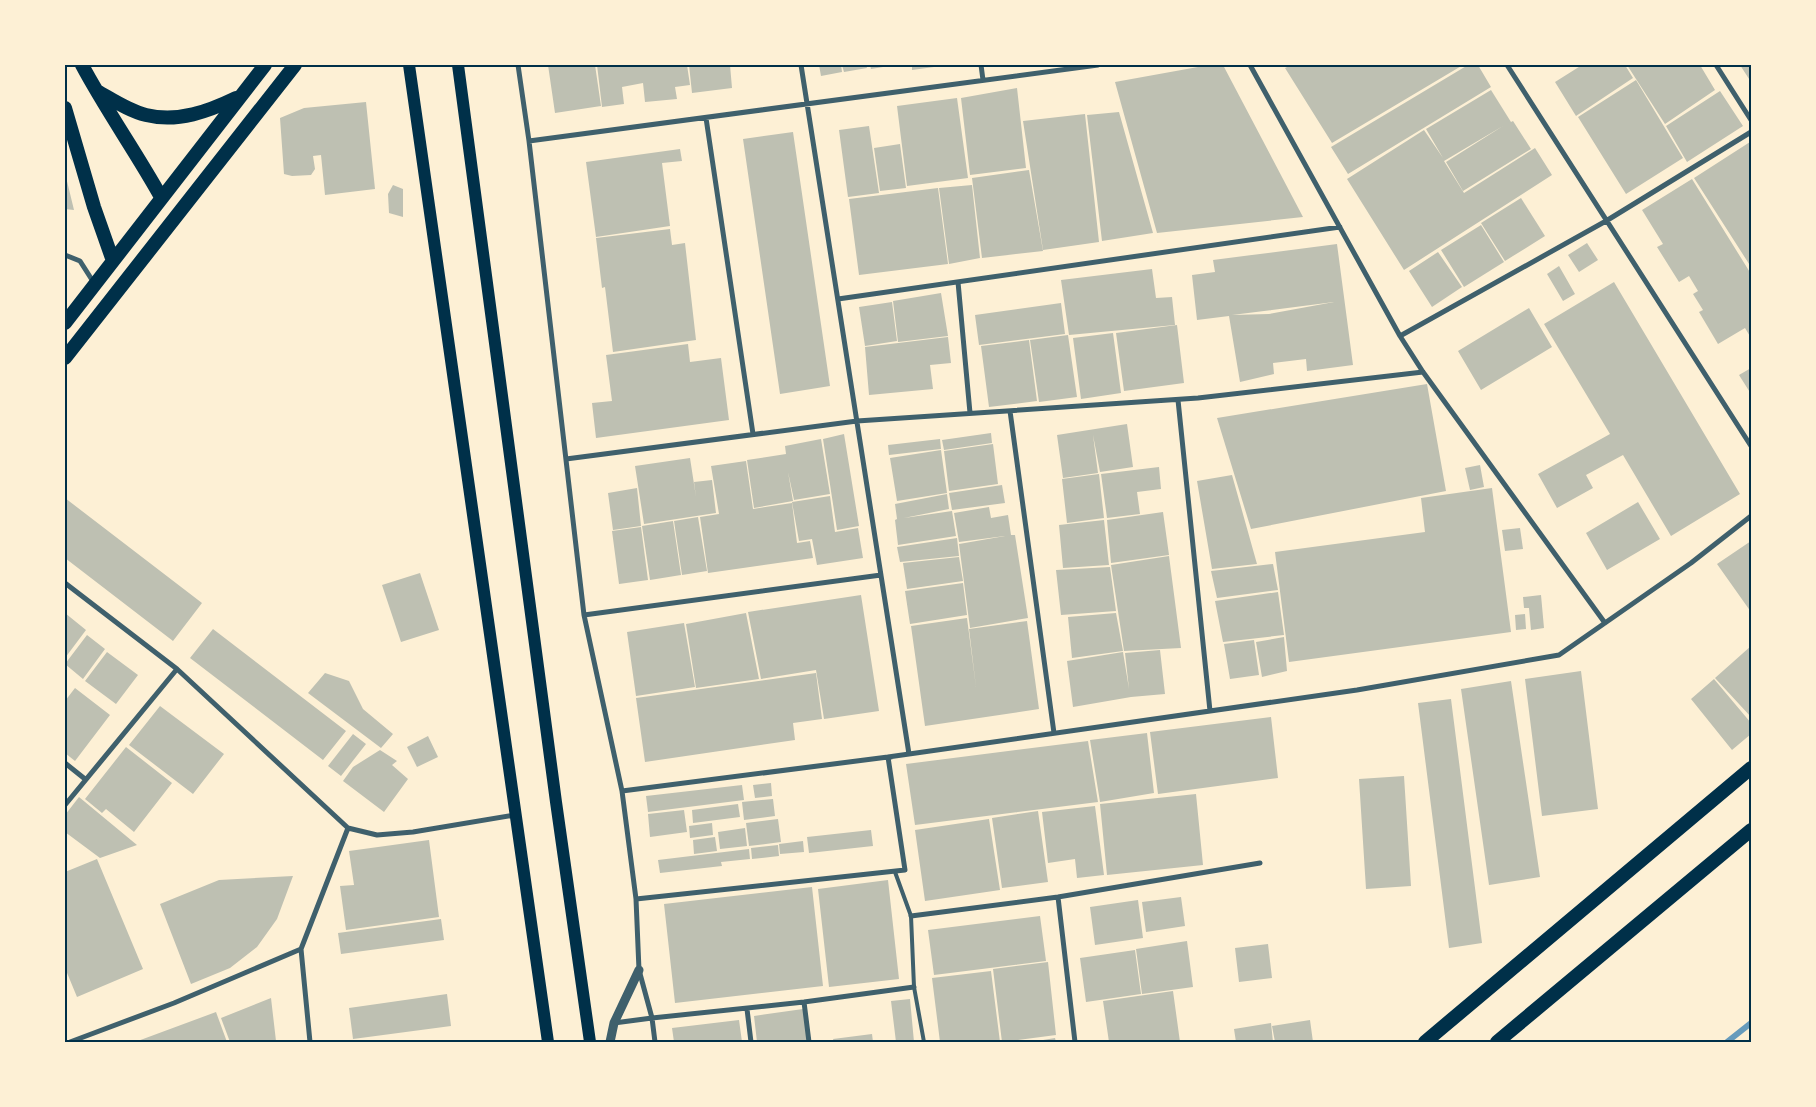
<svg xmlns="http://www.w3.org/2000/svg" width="1816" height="1107" font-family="Arial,sans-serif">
	<rect width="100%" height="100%" fill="#fdf0d5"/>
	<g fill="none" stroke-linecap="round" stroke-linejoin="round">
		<path stroke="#669bbc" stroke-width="6" d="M 1727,1042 L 1751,1023"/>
	</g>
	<path fill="#bec0b2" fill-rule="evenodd" d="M 548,65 L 595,65 L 601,106 L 555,113 Z
		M 597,65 L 687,65 L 690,85 L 675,87 L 677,99 L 645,102 L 643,83 L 622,87 L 624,104 L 602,107 Z
		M 689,65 L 730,65 L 732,88 L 692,93 Z
		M 819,65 L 841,65 L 842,72 L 821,76 Z
		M 842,65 L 866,65 L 867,68 L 844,72 Z
		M 870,65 L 889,65 L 889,66 L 871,69 Z
		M 912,65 L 934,65 L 934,67 L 912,70 Z
		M 1209,65 L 1223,65 L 1303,217 L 1157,233 L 1115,82 Z
		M 1291,65 L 1463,65 L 1332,143 L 1285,68 Z
		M 1468,65 L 1478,65 L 1491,87 L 1348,174 L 1331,147 Z
		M 1582,65 L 1625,65 L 1633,78 L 1576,116 L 1555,82 Z
		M 1627,65 L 1700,65 L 1715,90 L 1665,124 Z
		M 1740,65 L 1751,65 L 1751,82 Z
		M 1636,80 L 1683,158 L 1626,194 L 1578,117 Z
		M 1017,88 L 1026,168 L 970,175 L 961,98 Z
		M 1491,90 L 1511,122 L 1513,121 L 1531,149 L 1463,191 L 1446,162 L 1503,126 L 1444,161 L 1464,193 L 1535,148 L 1552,175 L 1404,270 L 1347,179 L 1424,130 L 1443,158 L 1426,129 Z
		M 1720,91 L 1743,126 L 1687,162 L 1666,126 Z
		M 957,98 L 968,178 L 907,186 L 897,106 Z
		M 366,102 L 375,189 L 325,195 L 321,155 L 313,156 L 315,169 L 311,175 L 292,176 L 284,174 L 280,118 L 304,108 Z
		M 1119,112 L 1153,233 L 1102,241 L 1087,115 Z
		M 1085,114 L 1099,242 L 1043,250 L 1023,121 Z
		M 869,126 L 879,193 L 848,197 L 839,130 Z
		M 793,132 L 830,386 L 780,394 L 743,139 Z
		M 1750,142 L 1751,145 L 1751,267 L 1694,178 Z
		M 900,144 L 906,188 L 880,191 L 874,148 Z
		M 680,149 L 682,161 L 662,163 L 670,226 L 596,237 L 586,162 Z
		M 1029,170 L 1043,251 L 982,258 L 972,178 Z
		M 65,177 L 66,177 L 74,210 L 65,209 Z
		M 1692,179 L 1751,274 L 1751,338 L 1745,328 L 1718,344 L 1699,312 L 1703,310 L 1693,294 L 1698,291 L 1689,276 L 1679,282 L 1657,247 L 1663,244 L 1642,210 Z
		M 393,185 L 403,189 L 403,217 L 389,213 L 388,194 Z
		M 972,185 L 980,258 L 949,264 L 939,188 Z
		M 938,188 L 948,264 L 859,275 L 849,199 Z
		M 1521,198 L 1545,236 L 1505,261 L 1481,223 Z
		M 1481,225 L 1504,262 L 1464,287 L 1441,250 Z
		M 670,229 L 672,245 L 685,243 L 696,340 L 613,352 L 605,287 L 602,288 L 596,238 Z
		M 1587,243 L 1598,260 L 1579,272 L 1568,255 Z
		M 1337,244 L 1353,365 L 1307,371 L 1306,359 L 1273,363 L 1274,374 L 1240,382 L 1229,316 L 1197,320 L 1192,275 L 1215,272 L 1213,260 ZM 1334,302 L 1269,314 L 1232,315 Z
		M 1438,252 L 1462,287 L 1432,307 L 1409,271 Z
		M 1559,266 L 1575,294 L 1563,301 L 1547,274 Z
		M 1152,269 L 1156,298 L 1172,297 L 1175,325 L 1069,335 L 1061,280 Z
		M 1614,282 L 1740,494 L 1671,536 L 1623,455 L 1586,475 L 1593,488 L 1557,508 L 1538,474 L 1610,434 L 1544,324 Z
		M 941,293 L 948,336 L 898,342 L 893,301 Z
		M 892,302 L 897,341 L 865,346 L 859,307 Z
		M 1061,303 L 1065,334 L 979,345 L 975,315 Z
		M 1529,308 L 1552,347 L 1481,390 L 1458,351 Z
		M 1177,325 L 1184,383 L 1124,391 L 1116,333 Z
		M 1113,333 L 1121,393 L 1081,399 L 1073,338 Z
		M 1068,335 L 1077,397 L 1039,402 L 1030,340 Z
		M 948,337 L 951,363 L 930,365 L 933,389 L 869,395 L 865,347 Z
		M 1029,340 L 1037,401 L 989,407 L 981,346 Z
		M 688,344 L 690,362 L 721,358 L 729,420 L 596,438 L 592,403 L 612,401 L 606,355 Z
		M 1751,368 L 1751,394 L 1739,375 Z
		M 1427,384 L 1446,491 L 1251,529 L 1217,418 Z
		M 1127,424 L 1133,467 L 1100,472 L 1093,435 L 1098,473 L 1063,478 L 1057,435 Z
		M 991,433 L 992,443 L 944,450 L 942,440 Z
		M 844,434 L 859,526 L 837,530 L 823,439 Z
		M 821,439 L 830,494 L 794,500 L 788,472 L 793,501 L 754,508 L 747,460 L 786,454 L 785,446 Z
		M 940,439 L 941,449 L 889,455 L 888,445 Z
		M 993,444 L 998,484 L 949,491 L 944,451 Z
		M 941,450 L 947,493 L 897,501 L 890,458 Z
		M 690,458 L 696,497 L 694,482 L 712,480 L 716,513 L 644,524 L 635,466 Z
		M 746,461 L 753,509 L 792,503 L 797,543 L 810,541 L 813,558 L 708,573 L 700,517 L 719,514 L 711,466 Z
		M 1480,465 L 1484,487 L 1470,490 L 1465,468 Z
		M 1159,467 L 1161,489 L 1137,492 L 1140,514 L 1107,518 L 1101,474 Z
		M 1099,474 L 1104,518 L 1067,523 L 1062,479 Z
		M 1232,475 L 1257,564 L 1212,569 L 1197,481 Z
		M 1002,485 L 1005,503 L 952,510 L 949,493 Z
		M 637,488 L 641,526 L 613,530 L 608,493 Z
		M 1492,488 L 1511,632 L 1289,662 L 1275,552 L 1425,532 L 1421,498 Z
		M 947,494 L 949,509 L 904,518 L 952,511 L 956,536 L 898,545 L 895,520 L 897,519 L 895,504 Z
		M 830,496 L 835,532 L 858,528 L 863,558 L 817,565 L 812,539 L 799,541 L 792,502 Z
		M 65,498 L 202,603 L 173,641 L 65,558 Z
		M 1638,502 L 1660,539 L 1607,570 L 1586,533 Z
		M 989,507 L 991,518 L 1008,515 L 1011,535 L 1015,535 L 1028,618 L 970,628 L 959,544 L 1005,536 L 959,542 L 954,513 Z
		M 1163,512 L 1169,555 L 1111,563 L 1107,520 Z
		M 698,517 L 707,571 L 682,575 L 674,521 Z
		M 1104,520 L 1109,565 L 1063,568 L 1059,525 Z
		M 673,521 L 681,575 L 650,580 L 642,526 Z
		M 641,527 L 648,580 L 619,584 L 612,531 Z
		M 1520,528 L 1523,549 L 1505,551 L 1502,530 Z
		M 957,538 L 959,556 L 900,562 L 897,547 Z
		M 1751,541 L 1751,612 L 1717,564 Z
		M 1169,556 L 1181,648 L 1124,651 L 1111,565 Z
		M 959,557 L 963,581 L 907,589 L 903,563 Z
		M 1273,564 L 1278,590 L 1217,598 L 1211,571 Z
		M 1110,567 L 1116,611 L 1061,615 L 1056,570 Z
		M 420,573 L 439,630 L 401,642 L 382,585 Z
		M 963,583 L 967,615 L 910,624 L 905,591 Z
		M 1278,592 L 1284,635 L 1223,642 L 1215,601 Z
		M 861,595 L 879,711 L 824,719 L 816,670 L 761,679 L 748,612 Z
		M 1541,595 L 1544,628 L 1531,630 L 1529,608 L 1524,608 L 1523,597 Z
		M 65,613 L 86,630 L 65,658 Z
		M 746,613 L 759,679 L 696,688 L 686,624 Z
		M 1116,613 L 1123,651 L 1072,658 L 1068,617 Z
		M 1525,614 L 1526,629 L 1516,630 L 1515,615 Z
		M 967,618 L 976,687 L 969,629 L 1027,621 L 1039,709 L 925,726 L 911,626 Z
		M 684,623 L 695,687 L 636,696 L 627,632 Z
		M 213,629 L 346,731 L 323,760 L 190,658 Z
		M 87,635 L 105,649 L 83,679 L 65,664 Z
		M 1284,637 L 1287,671 L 1262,677 L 1256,642 Z
		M 1254,640 L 1259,675 L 1230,679 L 1224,644 Z
		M 1751,646 L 1751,717 L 1715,678 Z
		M 1160,650 L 1165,694 L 1131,697 L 1073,707 L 1067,661 L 1123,652 L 1129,689 L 1125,653 Z
		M 107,652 L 138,675 L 116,704 L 85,681 Z
		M 1581,671 L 1598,809 L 1542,816 L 1525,679 Z
		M 325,673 L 349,681 L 363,709 L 393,734 L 381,748 L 308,693 Z
		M 816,673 L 822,719 L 793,723 L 795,740 L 645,762 L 636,698 Z
		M 1714,679 L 1751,723 L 1751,734 L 1732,750 L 1691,699 Z
		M 1511,681 L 1540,877 L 1489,885 L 1461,689 Z
		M 75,688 L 110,715 L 75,761 L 65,753 L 65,701 Z
		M 1451,699 L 1482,943 L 1449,948 L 1418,703 Z
		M 160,706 L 224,754 L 193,794 L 129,745 Z
		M 1271,717 L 1278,778 L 1158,794 L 1150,732 Z
		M 1147,733 L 1154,793 L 1100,802 L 1090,740 Z
		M 353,734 L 366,744 L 341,776 L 328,766 Z
		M 428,736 L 438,757 L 417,767 L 407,747 Z
		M 1088,741 L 1098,802 L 915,825 L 906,764 Z
		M 126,747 L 172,783 L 134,832 L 106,809 L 102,813 L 85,799 Z
		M 380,750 L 397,761 L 392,765 L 408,779 L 384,812 L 343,781 L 353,767 Z
		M 1404,776 L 1411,886 L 1366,889 L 1359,779 Z
		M 771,783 L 772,796 L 755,798 L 753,785 Z
		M 742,785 L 744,800 L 648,812 L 646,796 Z
		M 1196,794 L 1203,865 L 1107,875 L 1100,804 Z
		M 79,797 L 137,845 L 100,858 L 65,832 L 65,815 Z
		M 773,799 L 775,816 L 744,820 L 742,802 Z
		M 738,804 L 740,817 L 693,823 L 692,810 Z
		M 1095,806 L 1104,875 L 1077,878 L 1075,859 L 1048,863 L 1042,812 Z
		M 684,810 L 687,832 L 650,837 L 648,814 Z
		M 1038,811 L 1048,882 L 1002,888 L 992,818 Z
		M 778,819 L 781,842 L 749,846 L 746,823 Z
		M 989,819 L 1000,890 L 925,901 L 915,830 Z
		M 712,823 L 713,835 L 690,838 L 689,826 Z
		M 745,828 L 747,846 L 720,849 L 718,832 Z
		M 871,830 L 873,846 L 809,853 L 807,837 Z
		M 715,837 L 717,851 L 694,854 L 693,840 Z
		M 429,840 L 439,917 L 346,930 L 340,886 L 354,885 L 349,851 Z
		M 803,841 L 804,852 L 780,854 L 779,844 Z
		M 778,845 L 779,856 L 752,859 L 751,848 Z
		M 749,849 L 750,859 L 721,862 L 722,866 L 660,873 L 658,860 Z
		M 97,859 L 143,969 L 77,997 L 65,968 L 65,872 Z
		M 293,876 L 277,919 L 257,947 L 230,968 L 191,984 L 160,904 L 219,880 Z
		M 888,880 L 899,979 L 829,987 L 818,889 Z
		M 812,887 L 823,986 L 675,1003 L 664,904 Z
		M 1181,897 L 1185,926 L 1146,932 L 1142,902 Z
		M 1138,900 L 1143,938 L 1095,945 L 1090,907 Z
		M 1040,916 L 1046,961 L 934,975 L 928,930 Z
		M 441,919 L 444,940 L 341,954 L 338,933 Z
		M 1187,941 L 1193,987 L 1142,994 L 1136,949 Z
		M 1268,944 L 1272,978 L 1239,982 L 1235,948 Z
		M 1135,950 L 1141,994 L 1086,1002 L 1080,958 Z
		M 1048,962 L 1056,1035 L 1002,1042 L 993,969 Z
		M 991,971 L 1000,1042 L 940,1042 L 932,978 Z
		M 1173,991 L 1180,1042 L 1109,1042 L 1103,1001 Z
		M 447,994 L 451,1026 L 353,1039 L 349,1008 Z
		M 271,998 L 276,1041 L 230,1042 L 221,1018 Z
		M 910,999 L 914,1042 L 896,1042 L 891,1001 Z
		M 803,1009 L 808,1042 L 757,1042 L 754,1016 Z
		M 216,1012 L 227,1042 L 135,1042 Z
		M 739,1020 L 742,1042 L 674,1042 L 672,1028 Z
		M 1310,1020 L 1313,1042 L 1275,1042 L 1272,1026 Z
		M 1271,1023 L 1273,1042 L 1236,1042 L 1234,1029 Z
		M 872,1034 L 873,1042 L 834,1042 L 833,1039 Z
		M 1055,1038 L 1056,1042 L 1037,1042 L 1037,1041 Z"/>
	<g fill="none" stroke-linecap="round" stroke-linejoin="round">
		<path stroke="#3f606c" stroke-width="4" d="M 895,872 L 911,916 L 914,987 L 924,1042"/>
		<path stroke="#3f606c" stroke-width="5" d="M 518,65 L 529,141 L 584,615 L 622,791 L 636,899 L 639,970 L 652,1018 L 655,1042
			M 801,65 L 909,754 L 907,754
			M 981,65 L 983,80
			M 1250,65 L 1400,336 L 1423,372 L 1605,623
			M 1507,65 L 1751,446
			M 1716,65 L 1751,120
			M 706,118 L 753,434
			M 529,141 L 1098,65
			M 65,255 L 80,261 L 94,283
			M 958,282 L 970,413
			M 838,299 L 1340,227
			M 1400,336 L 1606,221 L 1751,132
			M 1178,400 L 1210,711
			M 1010,411 L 1054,733
			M 566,459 L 857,421 L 1198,398 L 1423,372
			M 65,583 L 177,669 L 348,828 L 377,835 L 413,832 L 515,815
			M 584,615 L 881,575
			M 65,763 L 85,779
			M 622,791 L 888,757 L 1357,690 L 1559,655 L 1691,563 L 1751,516
			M 65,805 L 177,669
			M 1058,897 L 1075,1042
			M 636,899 L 905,870 L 888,757 L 891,757
			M 911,916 L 1058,897 L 1260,863
			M 804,1002 L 809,1042
			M 747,1009 L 751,1042
			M 614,1023 L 652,1018 L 804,1002 L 914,987
			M 70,1042 L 174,1003 L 301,949
			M 310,1042 L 301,949 L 348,828"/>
		<path stroke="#3f606c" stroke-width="9" d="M 610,1042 L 614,1023 L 639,970"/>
		<path stroke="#003049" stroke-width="12" d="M 409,65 L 548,1042
			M 458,65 L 556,802 L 590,1042"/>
		<path stroke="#003049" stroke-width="14" d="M 82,65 C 106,110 136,152 161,197
			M 97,91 C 113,100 129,111 146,115 C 178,123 209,111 236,98
			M 65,108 L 94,207 L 113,261
			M 65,323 L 265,65
			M 65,358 L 295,65
			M 1425,1042 L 1751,768
			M 1497,1042 L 1751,830"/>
	</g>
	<rect width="1816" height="1107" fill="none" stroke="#fdf0d5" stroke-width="132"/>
	<rect x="66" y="66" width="1684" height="975" fill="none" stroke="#003049" stroke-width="2"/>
</svg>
